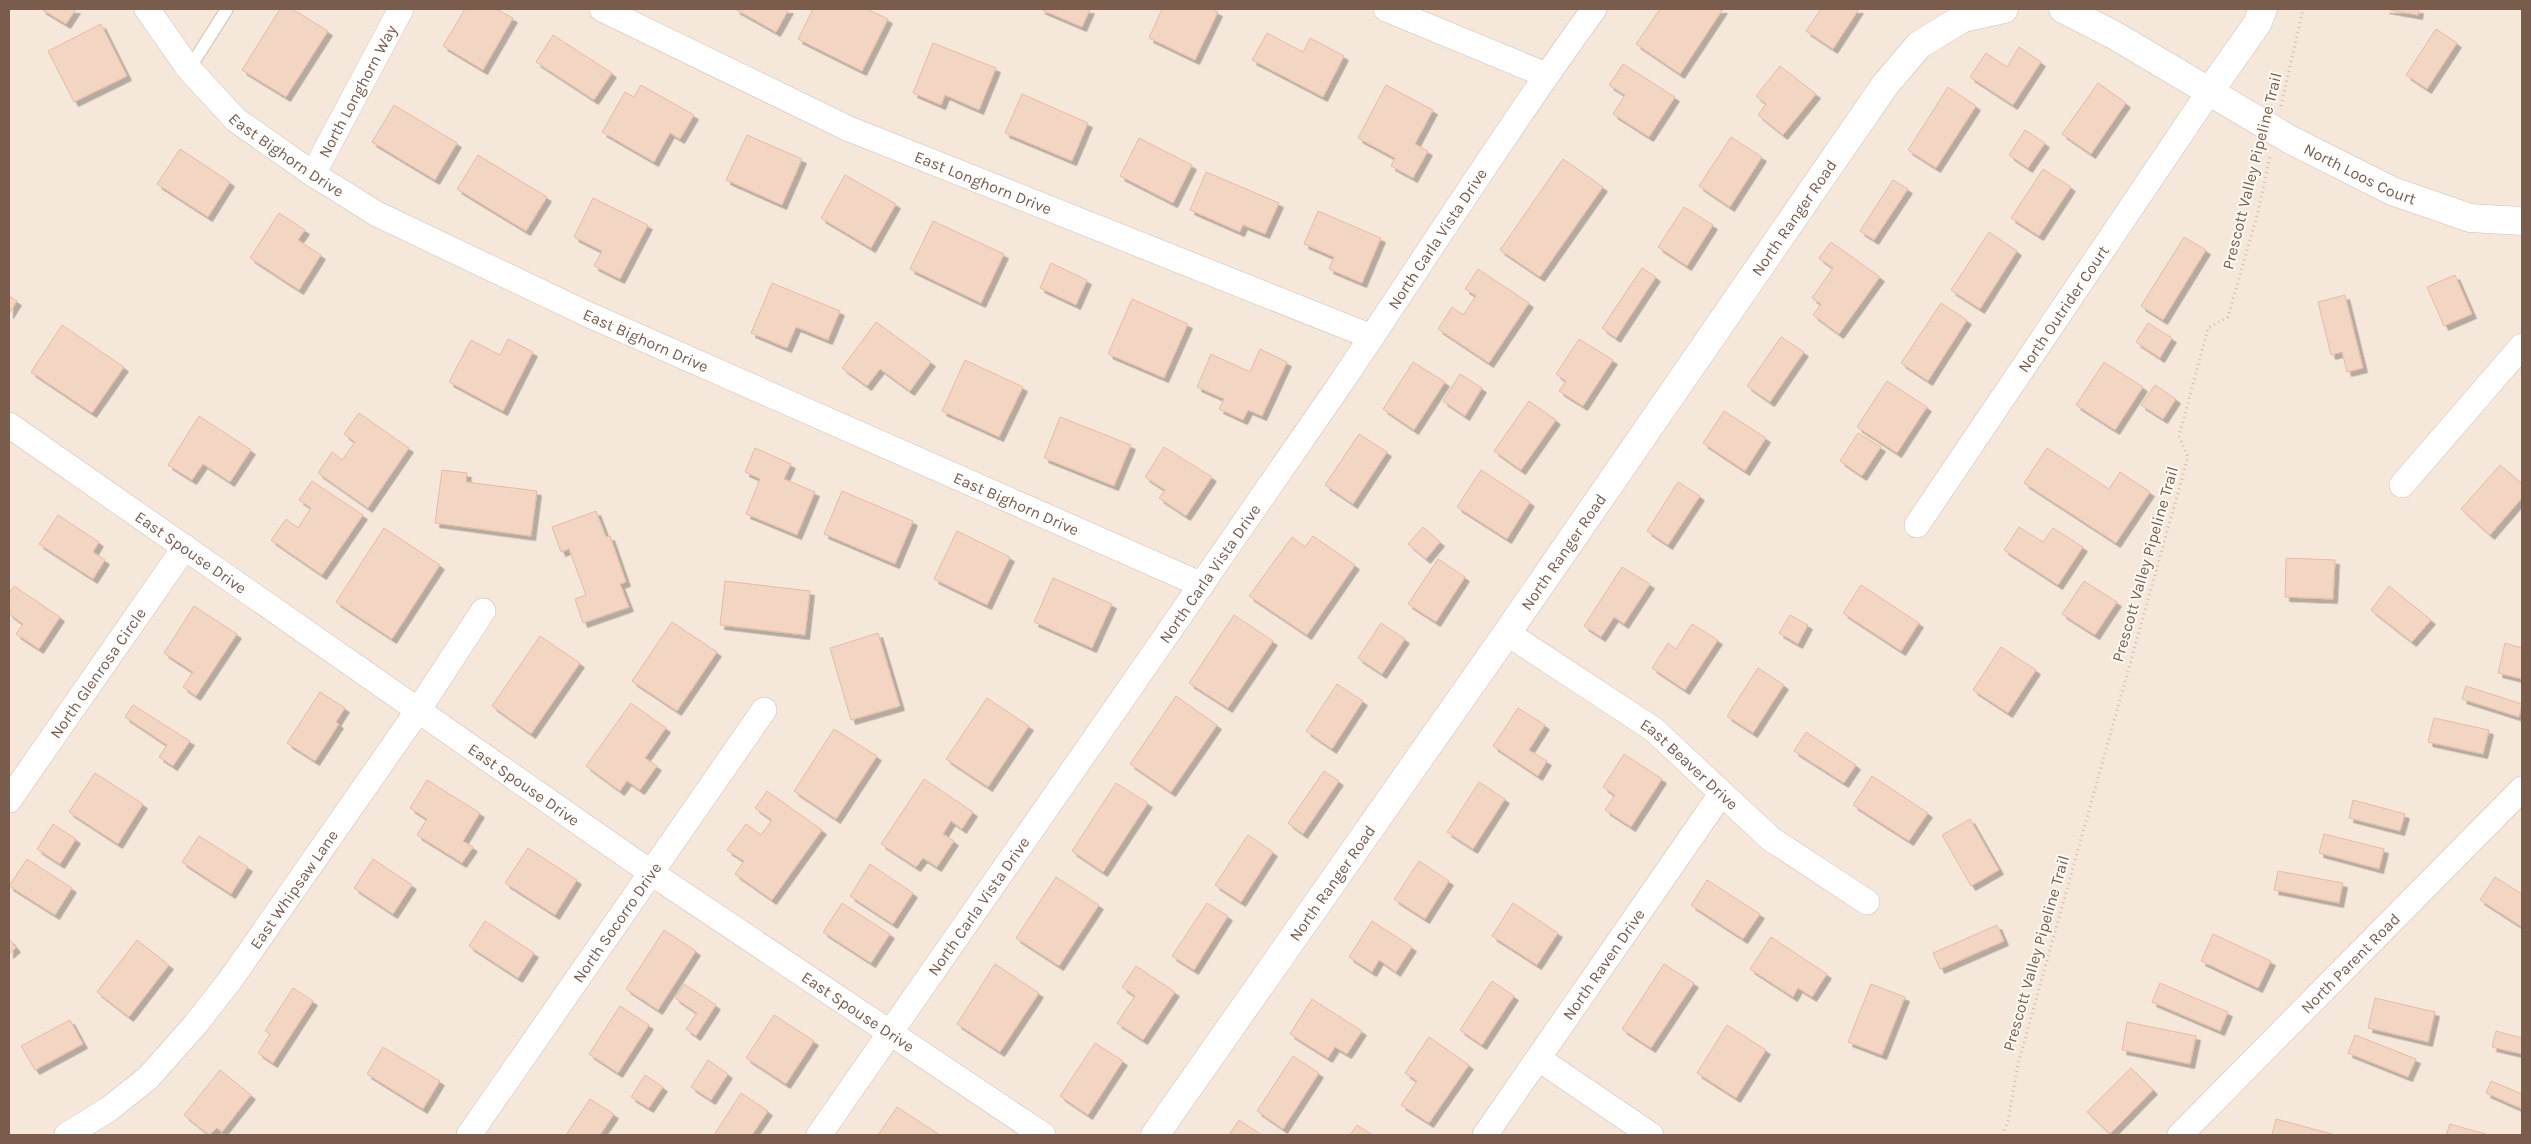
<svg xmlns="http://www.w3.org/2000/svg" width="2531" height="1144" font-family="Karla,sans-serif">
	<defs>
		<filter id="shadow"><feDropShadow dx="4.5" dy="4.5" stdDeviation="0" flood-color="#0004"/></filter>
	</defs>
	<rect width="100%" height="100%" fill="#fdf6ec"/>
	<path fill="#f5e8da" d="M 9,9 L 2522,9 L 2522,1135 L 9,1135 Z"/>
	<path fill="#f3d5c3" stroke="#e6bba3" filter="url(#shadow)" d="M 41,9 L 76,9 L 66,24 Z
		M 280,9 L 292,9 L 328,31 L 286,97 L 242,70 Z
		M 465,9 L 496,9 L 513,18 L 483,70 L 443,46 Z
		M 735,9 L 789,9 L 776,32 Z
		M 813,9 L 867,9 L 888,19 L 862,71 L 798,39 Z
		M 1040,9 L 1090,9 L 1082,27 Z
		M 1162,9 L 1212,9 L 1218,12 L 1195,60 L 1149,38 Z
		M 1660,9 L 1723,9 L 1680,74 L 1636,44 Z
		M 1821,9 L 1859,9 L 1833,49 L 1806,31 Z
		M 2385,9 L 2419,9 L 2418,15 Z
		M 101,24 L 127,76 L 74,102 L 48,51 Z
		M 2436,29 L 2457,43 L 2427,89 L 2406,75 Z
		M 1267,33 L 1303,52 L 1310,38 L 1344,56 L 1323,97 L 1252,60 Z
		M 553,35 L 612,73 L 594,100 L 536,62 Z
		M 933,43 L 996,68 L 979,110 L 945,95 L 941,105 L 913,93 Z
		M 2019,47 L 2041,62 L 2013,105 L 1970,77 L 1986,53 L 2007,67 Z
		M 1623,64 L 1675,97 L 1649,137 L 1613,114 L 1625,95 L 1609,85 Z
		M 1780,66 L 1816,94 L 1783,135 L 1758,115 L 1766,104 L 1756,96 Z
		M 2098,83 L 2126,103 L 2091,154 L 2062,134 Z
		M 641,85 L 694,115 L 680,139 L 670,133 L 654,162 L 602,132 L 625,92 L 634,97 Z
		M 1386,85 L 1433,110 L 1415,144 L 1428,151 L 1413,178 L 1391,166 L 1395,158 L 1358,138 Z
		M 1948,87 L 1976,106 L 1936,168 L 1908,150 Z
		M 1022,94 L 1088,123 L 1072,161 L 1005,133 Z
		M 394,105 L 457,143 L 435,180 L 372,142 Z
		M 2025,130 L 2045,143 L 2028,168 L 2009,155 Z
		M 747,135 L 802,159 L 782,205 L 726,180 Z
		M 1731,137 L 1762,157 L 1730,207 L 1699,186 Z
		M 1139,138 L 1192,165 L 1173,203 L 1120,176 Z
		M 180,149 L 230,182 L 208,217 L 157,184 Z
		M 478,155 L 547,197 L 526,231 L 457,189 Z
		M 1563,159 L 1603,187 L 1540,277 L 1500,250 Z
		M 2043,169 L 2071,187 L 2039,236 L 2011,218 Z
		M 1206,172 L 1279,203 L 1265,234 L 1243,225 L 1240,232 L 1190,210 Z
		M 845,175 L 896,204 L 871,248 L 821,218 Z
		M 1893,180 L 1908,189 L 1874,240 L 1860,231 Z
		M 593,198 L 648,225 L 620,279 L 594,266 L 602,251 L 574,237 Z
		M 1684,207 L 1713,225 L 1687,266 L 1658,247 Z
		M 1318,211 L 1381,238 L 1362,283 L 1329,269 L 1334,257 L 1304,244 Z
		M 279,213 L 305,230 L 298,240 L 321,255 L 299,290 L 250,258 Z
		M 933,221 L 1004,254 L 981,303 L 910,269 Z
		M 1989,232 L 2017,251 L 1980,309 L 1951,290 Z
		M 2184,237 L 2206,250 L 2163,320 L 2141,306 Z
		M 1831,242 L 1880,277 L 1839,334 L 1813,315 L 1821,304 L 1812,298 L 1833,268 L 1819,258 Z
		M 1051,263 L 1087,280 L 1076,305 L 1040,288 Z
		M 1642,268 L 1656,277 L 1616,338 L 1602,328 Z
		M 1478,269 L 1529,303 L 1489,363 L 1438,329 L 1452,307 L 1463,315 L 1476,296 L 1465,289 Z
		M 2455,275 L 2472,314 L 2444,326 L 2427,287 Z
		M 772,283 L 840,311 L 828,340 L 796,327 L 787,348 L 751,333 Z
		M 2345,295 L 2363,368 L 2347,372 L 2342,352 L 2331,355 L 2318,302 Z
		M 9,296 L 17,301 L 9,314 Z
		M 1132,299 L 1188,324 L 1164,378 L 1108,354 Z
		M 1941,303 L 1967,320 L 1928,381 L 1901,363 Z
		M 876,322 L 931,362 L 910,391 L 880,369 L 867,386 L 842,368 Z
		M 2148,323 L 2172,338 L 2160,358 L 2136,342 Z
		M 62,325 L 124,367 L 92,413 L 31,372 Z
		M 1781,337 L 1804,352 L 1770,402 L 1747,386 Z
		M 508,339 L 533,352 L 503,411 L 449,382 L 471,340 L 500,355 Z
		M 1579,339 L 1613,360 L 1583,406 L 1559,391 L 1566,381 L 1556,374 Z
		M 1260,349 L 1287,362 L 1262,416 L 1248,410 L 1243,420 L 1219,409 L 1224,399 L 1197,387 L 1211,354 L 1250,372 Z
		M 965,360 L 1023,387 L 999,437 L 942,411 Z
		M 1413,362 L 1445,382 L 1414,430 L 1383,409 Z
		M 2104,362 L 2143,387 L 2115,430 L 2076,405 Z
		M 1460,374 L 1482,388 L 1465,416 L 1443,401 Z
		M 1887,381 L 1927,407 L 1897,453 L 1857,427 Z
		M 2155,385 L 2176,399 L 2163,419 L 2141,405 Z
		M 1529,401 L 1556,420 L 1521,470 L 1494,451 Z
		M 1724,411 L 1766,438 L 1745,471 L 1703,443 Z
		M 359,413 L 409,448 L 368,508 L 318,473 L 332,452 L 342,460 L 355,442 L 344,434 Z
		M 199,416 L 251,450 L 230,482 L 203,464 L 192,480 L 168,465 Z
		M 1060,417 L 1131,445 L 1114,486 L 1044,458 Z
		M 1858,433 L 1881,447 L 1862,476 L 1840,461 Z
		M 1359,434 L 1387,452 L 1353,504 L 1325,485 Z
		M 1164,447 L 1212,477 L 1186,516 L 1159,498 L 1165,490 L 1145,477 Z
		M 755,448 L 791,464 L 784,479 L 815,492 L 797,535 L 746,514 L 760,479 L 745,472 Z
		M 2047,448 L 2109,489 L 2120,472 L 2150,492 L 2116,543 L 2024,483 Z
		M 2500,465 L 2522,484 L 2522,498 L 2490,535 L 2461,509 Z
		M 442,470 L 467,473 L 466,482 L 537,491 L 531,536 L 435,523 Z
		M 1481,470 L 1530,502 L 1507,539 L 1457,507 Z
		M 312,481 L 363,515 L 322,575 L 271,540 L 286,519 L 298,528 L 311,508 L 299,500 Z
		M 1678,482 L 1700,496 L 1668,545 L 1647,531 Z
		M 842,491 L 913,521 L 895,564 L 824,534 Z
		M 596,511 L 606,537 L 610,536 L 626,582 L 620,584 L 629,607 L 583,623 L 575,599 L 586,595 L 569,549 L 561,552 L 552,527 Z
		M 58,515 L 99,542 L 93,552 L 105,560 L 93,579 L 39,544 Z
		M 1423,527 L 1440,542 L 1426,559 L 1408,544 Z
		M 2019,527 L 2043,542 L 2053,528 L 2083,547 L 2058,585 L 2004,550 Z
		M 384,528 L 440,565 L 392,639 L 336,602 Z
		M 957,531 L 1010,557 L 987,605 L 934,579 Z
		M 1313,536 L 1355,565 L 1307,635 L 1249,596 L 1292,537 L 1305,547 Z
		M 2286,558 L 2335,560 L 2333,599 L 2285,597 Z
		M 1438,559 L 1465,577 L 1436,622 L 1408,604 Z
		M 1622,567 L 1650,584 L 1624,624 L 1614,617 L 1601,637 L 1584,626 Z
		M 1053,578 L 1112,604 L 1092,648 L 1034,622 Z
		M 725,581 L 810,591 L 805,635 L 720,625 Z
		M 2084,581 L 2117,602 L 2095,635 L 2062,614 Z
		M 1861,585 L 1919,623 L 1901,651 L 1843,613 Z
		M 14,586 L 60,617 L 39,649 L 16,634 L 23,624 L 9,614 L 9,594 Z
		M 2389,586 L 2431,620 L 2412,642 L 2371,610 Z
		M 194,606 L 237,634 L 196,696 L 183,687 L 193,672 L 164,653 Z
		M 1234,615 L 1273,641 L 1228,708 L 1189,683 Z
		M 1790,615 L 1808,625 L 1798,644 L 1779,633 Z
		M 672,622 L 717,652 L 677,711 L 632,681 Z
		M 1381,623 L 1405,639 L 1382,674 L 1358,658 Z
		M 1692,624 L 1718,640 L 1685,690 L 1652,668 L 1668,643 L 1676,649 Z
		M 878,633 L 900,706 L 851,720 L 830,648 Z
		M 540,636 L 580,663 L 531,734 L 492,706 Z
		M 2505,643 L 2522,648 L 2522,679 L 2498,673 Z
		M 2001,647 L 2036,670 L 2008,713 L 1973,690 Z
		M 1758,668 L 1784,685 L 1753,733 L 1727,716 Z
		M 1337,684 L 1363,701 L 1332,749 L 1306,731 Z
		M 2466,686 L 2522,704 L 2519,717 L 2462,699 Z
		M 320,692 L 345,708 L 336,722 L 339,724 L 315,761 L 287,743 Z
		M 1176,696 L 1217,725 L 1171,792 L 1130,764 Z
		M 987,698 L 1029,726 L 988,787 L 946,759 Z
		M 631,703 L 666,728 L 645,758 L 657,766 L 640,790 L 627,781 L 620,791 L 586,766 Z
		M 133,705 L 190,741 L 173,766 L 159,757 L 167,745 L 125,717 Z
		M 1518,708 L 1545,725 L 1529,750 L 1547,761 L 1538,776 L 1493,746 Z
		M 2434,718 L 2489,730 L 2483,754 L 2428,742 Z
		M 834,729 L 877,756 L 836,819 L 794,791 Z
		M 1806,732 L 1856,765 L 1844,783 L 1794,751 Z
		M 1624,754 L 1662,779 L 1631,827 L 1605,810 L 1615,795 L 1603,787 Z
		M 1324,771 L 1339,781 L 1303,834 L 1288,823 Z
		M 95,773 L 143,804 L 118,844 L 69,812 Z
		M 1872,776 L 1928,813 L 1909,841 L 1853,805 Z
		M 924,779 L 973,812 L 962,829 L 951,821 L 943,834 L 954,841 L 937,867 L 923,858 L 916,867 L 881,844 Z
		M 427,780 L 480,813 L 463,841 L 473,847 L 462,863 L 417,835 L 427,819 L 410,808 Z
		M 1479,782 L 1505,799 L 1473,849 L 1447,832 Z
		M 1116,783 L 1148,803 L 1103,872 L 1072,851 Z
		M 767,791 L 822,830 L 772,900 L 735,874 L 744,861 L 727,850 L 746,824 L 761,835 L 772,820 L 755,808 Z
		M 2353,800 L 2405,814 L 2400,831 L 2349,818 Z
		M 1970,819 L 1999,870 L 1971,886 L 1942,835 Z
		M 53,824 L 76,839 L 60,864 L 37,849 Z
		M 2324,834 L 2384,849 L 2379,869 L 2319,853 Z
		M 1248,835 L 1273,852 L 1241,902 L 1215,885 Z
		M 199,836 L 248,867 L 231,894 L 182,862 Z
		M 528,848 L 577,880 L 555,915 L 505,883 Z
		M 27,859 L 72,888 L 55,915 L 9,886 Z
		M 373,859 L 412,885 L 393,914 L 354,888 Z
		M 1419,861 L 1449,881 L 1425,919 L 1394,899 Z
		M 870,864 L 913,893 L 893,924 L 850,896 Z
		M 2278,871 L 2343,883 L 2339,903 L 2274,890 Z
		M 1056,877 L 1099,905 L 1059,966 L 1016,938 Z
		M 2495,877 L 2522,894 L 2522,927 L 2480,900 Z
		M 1707,880 L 1760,914 L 1743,939 L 1691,905 Z
		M 842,903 L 890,934 L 871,963 L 823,932 Z
		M 1207,903 L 1228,916 L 1194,970 L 1172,956 Z
		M 1513,903 L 1558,933 L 1537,965 L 1492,936 Z
		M 485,921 L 534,953 L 518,978 L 469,946 Z
		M 1372,921 L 1412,947 L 1396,972 L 1379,960 L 1372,972 L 1349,957 Z
		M 1997,925 L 2004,941 L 1940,969 L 1933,953 Z
		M 664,930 L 696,951 L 658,1010 L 626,989 Z
		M 2213,934 L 2271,961 L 2258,988 L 2201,961 Z
		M 1771,937 L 1827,974 L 1812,997 L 1798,988 L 1793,997 L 1750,969 Z
		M 9,939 L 16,948 L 9,954 Z
		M 137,940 L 169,965 L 129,1017 L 97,992 Z
		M 995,964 L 1039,993 L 1000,1052 L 957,1024 Z
		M 1664,964 L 1694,983 L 1651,1048 L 1622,1029 Z
		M 1136,966 L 1175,992 L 1143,1040 L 1117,1023 L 1135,996 L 1122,987 Z
		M 1492,981 L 1514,996 L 1482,1045 L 1460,1030 Z
		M 2160,983 L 2228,1012 L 2220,1031 L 2152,1002 Z
		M 684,984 L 716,1005 L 696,1036 L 686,1029 L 697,1013 L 675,998 Z
		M 1871,984 L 1905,997 L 1882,1055 L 1848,1042 Z
		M 293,988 L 313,1001 L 273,1063 L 258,1053 L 270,1034 L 265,1031 Z
		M 2375,998 L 2435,1012 L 2428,1042 L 2368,1028 Z
		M 1312,999 L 1362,1031 L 1347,1054 L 1335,1047 L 1328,1058 L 1290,1034 Z
		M 620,1006 L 649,1025 L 618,1073 L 589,1054 Z
		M 774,1015 L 814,1041 L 786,1084 L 746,1058 Z
		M 70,1020 L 83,1044 L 35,1070 L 21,1046 Z
		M 2127,1022 L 2196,1036 L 2190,1064 L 2122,1050 Z
		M 1727,1025 L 1766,1050 L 1736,1098 L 1697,1073 Z
		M 2496,1031 L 2522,1038 L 2522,1054 L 2492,1047 Z
		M 2355,1035 L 2416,1059 L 2408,1077 L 2348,1053 Z
		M 1429,1037 L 1469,1065 L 1429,1123 L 1401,1105 L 1417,1081 L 1405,1073 Z
		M 1095,1043 L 1123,1061 L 1088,1115 L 1060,1096 Z
		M 383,1047 L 440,1081 L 423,1109 L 367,1074 Z
		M 1293,1056 L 1319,1073 L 1283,1129 L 1257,1111 Z
		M 708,1060 L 728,1074 L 711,1100 L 691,1087 Z
		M 2131,1068 L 2153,1090 L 2110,1134 L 2087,1112 Z
		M 220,1070 L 251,1095 L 222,1132 L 217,1128 L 209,1135 L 184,1115 Z
		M 645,1075 L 663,1087 L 649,1108 L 631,1097 Z
		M 2491,1081 L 2522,1094 L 2522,1109 L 2486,1093 Z
		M 741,1093 L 768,1111 L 752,1135 L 714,1135 Z
		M 590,1099 L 614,1114 L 600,1135 L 566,1135 Z
		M 897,1107 L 940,1135 L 878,1135 Z
		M 2276,1119 L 2332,1134 L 2332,1135 L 2272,1135 Z
		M 1239,1120 L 1262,1135 L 1229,1135 Z
		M 2450,1124 L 2489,1135 L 2446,1135 Z
		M 1357,1125 L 1373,1135 L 1350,1135 Z"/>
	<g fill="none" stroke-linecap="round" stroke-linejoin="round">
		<g stroke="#d1beb0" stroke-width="14">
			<path id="service" d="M 189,69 L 227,9"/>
		</g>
		<g stroke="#d1beb0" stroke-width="26">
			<g id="minor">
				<path id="s1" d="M 147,9 L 189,69 L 236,120 L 313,174 L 377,214 L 587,314 L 1202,585"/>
				<path id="s2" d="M 602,9 L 847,128 L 1372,337"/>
				<path d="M 1386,9 L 1546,75"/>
				<path id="s3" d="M 313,174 L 401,9"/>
				<path id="s4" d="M 9,425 L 650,872 L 1043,1135"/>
				<path d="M 2402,485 L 2522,346"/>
				<path id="s5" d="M 1917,525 L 2209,92"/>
				<path id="s6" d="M 1507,633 L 1653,729 L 1771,839 L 1867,902"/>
				<path id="s7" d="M 9,800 L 185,547"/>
				<path d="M 1539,1059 L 1651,1135"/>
				<path id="s8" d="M 67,1135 L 109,1109 L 148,1078 L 195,1025 L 231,979 L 417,712 L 483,611"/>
				<path id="s9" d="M 469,1135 L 764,710"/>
				<path id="s10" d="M 819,1135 C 991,887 1165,639 1336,390 C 1422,263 1504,133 1594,9"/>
				<path id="s11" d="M 1485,1135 L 1721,794"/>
				<path id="s12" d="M 2180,1135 L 2522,789"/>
			</g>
		</g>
		<g stroke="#d1beb0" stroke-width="29">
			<g id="tertiary">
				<path id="s13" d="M 2063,9 L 2114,35 L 2289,139 L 2392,191 L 2470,218 L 2522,221"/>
				<path d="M 2209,92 L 2257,24 L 2263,9"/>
				<path id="s14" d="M 1155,1135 L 1507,633 L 1885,85 L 1919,45 L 1963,18 L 2004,9"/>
			</g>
		</g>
		<path stroke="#d9b8a5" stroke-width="3" stroke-dasharray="1 4" stroke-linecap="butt" d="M 2281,106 L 2303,9
			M 2002,1135 L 2008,1121 L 2018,1064 L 2188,457 L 2179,436 L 2208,328 L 2228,317 L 2258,212 L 2270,156"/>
		<use href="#service" stroke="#fff" stroke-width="12"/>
		<use href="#minor" stroke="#fff" stroke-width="25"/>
		<use href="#tertiary" stroke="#fff" stroke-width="28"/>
	</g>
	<g text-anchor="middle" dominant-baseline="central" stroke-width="4" stroke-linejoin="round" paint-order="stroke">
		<g font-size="16" fill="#7a5c4d" stroke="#fffaf3">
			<text stroke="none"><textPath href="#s3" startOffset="94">North Longhorn Way</textPath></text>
			<text stroke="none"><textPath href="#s1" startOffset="204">East Bighorn Drive</textPath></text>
			<text transform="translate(2252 171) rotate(-76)">Prescott Valley Pipeline Trail</text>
			<text stroke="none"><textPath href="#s13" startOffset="340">North Loos Court</textPath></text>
			<text stroke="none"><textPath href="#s2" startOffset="419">East Longhorn Drive</textPath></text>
			<text stroke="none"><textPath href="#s14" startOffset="1118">North Ranger Road</textPath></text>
			<text stroke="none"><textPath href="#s10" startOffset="1089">North Carla Vista Drive</textPath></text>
			<text stroke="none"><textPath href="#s5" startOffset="261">North Outrider Court</textPath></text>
			<text stroke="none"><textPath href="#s1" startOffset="609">East Bighorn Drive</textPath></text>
			<text stroke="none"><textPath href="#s1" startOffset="1014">East Bighorn Drive</textPath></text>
			<text stroke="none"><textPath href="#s14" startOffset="712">North Ranger Road</textPath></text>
			<text stroke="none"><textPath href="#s4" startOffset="222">East Spouse Drive</textPath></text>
			<text transform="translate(2145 564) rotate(-74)">Prescott Valley Pipeline Trail</text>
			<text stroke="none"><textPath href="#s10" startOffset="684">North Carla Vista Drive</textPath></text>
			<text stroke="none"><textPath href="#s7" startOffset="155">North Glenrosa Circle</textPath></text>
			<text stroke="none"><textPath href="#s6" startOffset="225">East Beaver Drive</textPath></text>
			<text stroke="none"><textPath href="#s4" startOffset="628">East Spouse Drive</textPath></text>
			<text stroke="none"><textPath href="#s14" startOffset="308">North Ranger Road</textPath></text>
			<text stroke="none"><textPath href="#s8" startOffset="338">East Whipsaw Lane</textPath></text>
			<text stroke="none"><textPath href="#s10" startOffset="279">North Carla Vista Drive</textPath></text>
			<text stroke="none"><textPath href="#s9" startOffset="259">North Socorro Drive</textPath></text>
			<text transform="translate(2036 953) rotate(-74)">Prescott Valley Pipeline Trail</text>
			<text stroke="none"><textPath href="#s12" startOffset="242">North Parent Road</textPath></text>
			<text stroke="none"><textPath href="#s11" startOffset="208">North Raven Drive</textPath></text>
			<text stroke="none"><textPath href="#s4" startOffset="1032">East Spouse Drive</textPath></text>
		</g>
	</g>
	<rect width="2531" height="1144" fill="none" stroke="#7a5c4d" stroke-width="20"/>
</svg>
